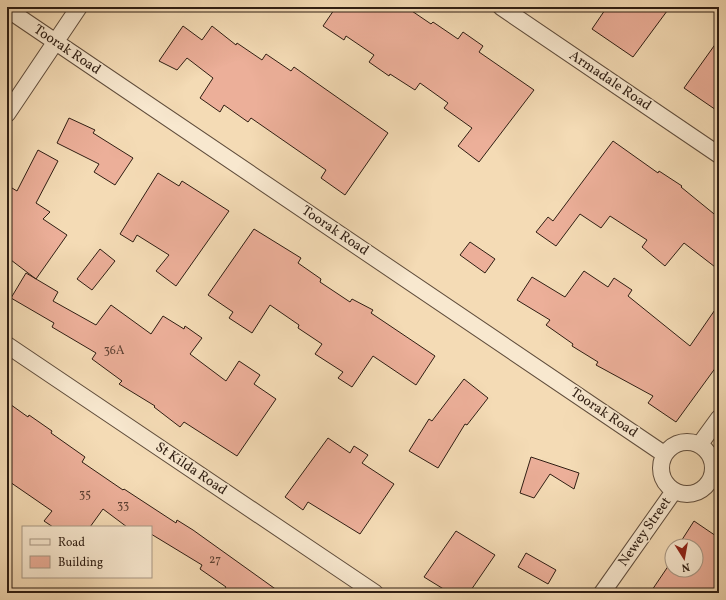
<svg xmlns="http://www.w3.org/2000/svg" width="726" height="600" font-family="Vollkorn,serif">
	<rect width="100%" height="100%" fill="#f4dbb5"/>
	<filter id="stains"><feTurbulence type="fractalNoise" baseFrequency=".005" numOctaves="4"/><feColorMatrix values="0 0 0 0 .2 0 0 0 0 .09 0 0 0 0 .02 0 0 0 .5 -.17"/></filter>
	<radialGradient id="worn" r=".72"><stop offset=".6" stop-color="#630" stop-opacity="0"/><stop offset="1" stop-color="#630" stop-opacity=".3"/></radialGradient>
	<path fill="#ecaf99" stroke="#2f1e13" d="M 336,7 L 406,7 L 431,24 L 433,22 L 458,39 L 463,32 L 483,46 L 479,52 L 534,90 L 479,162 L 458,146 L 472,128 L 444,108 L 448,103 L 420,83 L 415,90 L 390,74 L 389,76 L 369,62 L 374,55 L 346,36 L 344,40 L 323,26 Z
		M 607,7 L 670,7 L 633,57 L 592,29 Z
		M 183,26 L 202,40 L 212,26 L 236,45 L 237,43 L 262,60 L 266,54 L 291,71 L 294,67 L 388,133 L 345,195 L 321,178 L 326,170 L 251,118 L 248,122 L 224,105 L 220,112 L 200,98 L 213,78 L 187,58 L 177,70 L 159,61 Z
		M 719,39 L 719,112 L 684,88 Z
		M 69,118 L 95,130 L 93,133 L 133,158 L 115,185 L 94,172 L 99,164 L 57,143 Z
		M 613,141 L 658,173 L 659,171 L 682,186 L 681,187 L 719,218 L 719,270 L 684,243 L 665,266 L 642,247 L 647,240 L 610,216 L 601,228 L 580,214 L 556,246 L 536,232 L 548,217 L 553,221 Z
		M 38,150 L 58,161 L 36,203 L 50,212 L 43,219 L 67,235 L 36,279 L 7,257 L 7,185 L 17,191 Z
		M 158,173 L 179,186 L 182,181 L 229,211 L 176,286 L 156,271 L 169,255 L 137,235 L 133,242 L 120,234 Z
		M 254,229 L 301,258 L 298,263 L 321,279 L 320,282 L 350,302 L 352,299 L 373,310 L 371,313 L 435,356 L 416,385 L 373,356 L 352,387 L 338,378 L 343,372 L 315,354 L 322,344 L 298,328 L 299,325 L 270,305 L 252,333 L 229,318 L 233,312 L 208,295 Z
		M 470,242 L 495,259 L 485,273 L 460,255 Z
		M 100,249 L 115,261 L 92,290 L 77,279 Z
		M 584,271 L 608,287 L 614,278 L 632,290 L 628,296 L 690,346 L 719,304 L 719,363 L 676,422 L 648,403 L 653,396 L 596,365 L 598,362 L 572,346 L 573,344 L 546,325 L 550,320 L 517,300 L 532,277 L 565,297 Z
		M 26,273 L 58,292 L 53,301 L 96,325 L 111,305 L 151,334 L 163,316 L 184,329 L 185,326 L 202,338 L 190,354 L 226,381 L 239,361 L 260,375 L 254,384 L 276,399 L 237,456 L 184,422 L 180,427 L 154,407 L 155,406 L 119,384 L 122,381 L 92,359 L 96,353 L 52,327 L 54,323 L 11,298 Z
		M 464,379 L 488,398 L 467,425 L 465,424 L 438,468 L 409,451 L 429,419 L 432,421 Z
		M 7,402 L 28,417 L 29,415 L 52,431 L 51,433 L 85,457 L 82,462 L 123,490 L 124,489 L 176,523 L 177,520 L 193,530 L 281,593 L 222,593 L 226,587 L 200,569 L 202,565 L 151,534 L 151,527 L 127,527 L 103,509 L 90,527 L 53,527 L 44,521 L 52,511 L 7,480 Z
		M 328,438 L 350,453 L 354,446 L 368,455 L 362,463 L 394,484 L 360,534 L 308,502 L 303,510 L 285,497 Z
		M 531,457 L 579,473 L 574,489 L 550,474 L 534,498 L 520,493 Z
		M 694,521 L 719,538 L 719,593 L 650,593 L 671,562 L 668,561 L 672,555 L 672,570 L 696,570 L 696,546 L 678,546 Z
		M 456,531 L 495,555 L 469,593 L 450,593 L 424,577 Z
		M 526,553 L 556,570 L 548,584 L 518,567 Z"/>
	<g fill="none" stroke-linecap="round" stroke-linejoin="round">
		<g stroke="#604d3c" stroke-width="18">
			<path id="minor" d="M 501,7 L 719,155
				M 7,9 L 664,454
				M 7,114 L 79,7
				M 7,345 L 375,593
				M661 468a26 26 0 1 1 52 0a26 26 0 1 1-52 0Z
				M 700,444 L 719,418
				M 602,593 L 674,491"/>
		</g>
		<use href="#minor" stroke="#f8e8cf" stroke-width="16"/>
	</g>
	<g text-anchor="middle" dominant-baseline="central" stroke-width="3.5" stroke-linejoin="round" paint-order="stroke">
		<g font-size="12" fill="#5e4234">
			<text x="114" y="351">36A</text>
			<text x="85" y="495">35</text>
			<text x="123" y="506">33</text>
			<text x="215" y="560">27</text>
		</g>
		<g font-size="14" fill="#2f1e13" stroke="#f8e8cf">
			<text transform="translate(67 50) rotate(34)">Toorak Road</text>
			<text transform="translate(610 81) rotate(34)">Armadale Road</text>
			<text transform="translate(335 231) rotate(34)">Toorak Road</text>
			<text transform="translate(604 413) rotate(34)">Toorak Road</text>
			<text transform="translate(191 469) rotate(34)">St Kilda Road</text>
			<text transform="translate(645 532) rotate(-55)">Newey Street</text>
		</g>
	</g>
	<rect width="726" height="600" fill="none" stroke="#f4dbb5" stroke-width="24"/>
	<rect x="8" y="8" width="710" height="584" fill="none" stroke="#2f1e13" stroke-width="2"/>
	<rect x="12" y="12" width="702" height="576" fill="none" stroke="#2f1e13"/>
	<rect x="22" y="526" width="130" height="52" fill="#f8e8cf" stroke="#a89784"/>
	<rect x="30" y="539" width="20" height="6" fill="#f8e8cf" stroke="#a89784"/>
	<text x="58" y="546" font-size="12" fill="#2f1e13">Road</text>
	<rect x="30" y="556" width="20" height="12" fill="#ecaf99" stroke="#a89784"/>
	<text x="58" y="566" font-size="12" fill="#2f1e13">Building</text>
	<g transform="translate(684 558) rotate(169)"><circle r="19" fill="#f8e8cf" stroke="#a89784"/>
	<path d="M0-3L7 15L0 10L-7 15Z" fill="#8f2418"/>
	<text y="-6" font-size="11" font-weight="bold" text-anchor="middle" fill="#2f1e13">N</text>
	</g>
	<rect width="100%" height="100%" filter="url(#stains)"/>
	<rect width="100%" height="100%" fill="url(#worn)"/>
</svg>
